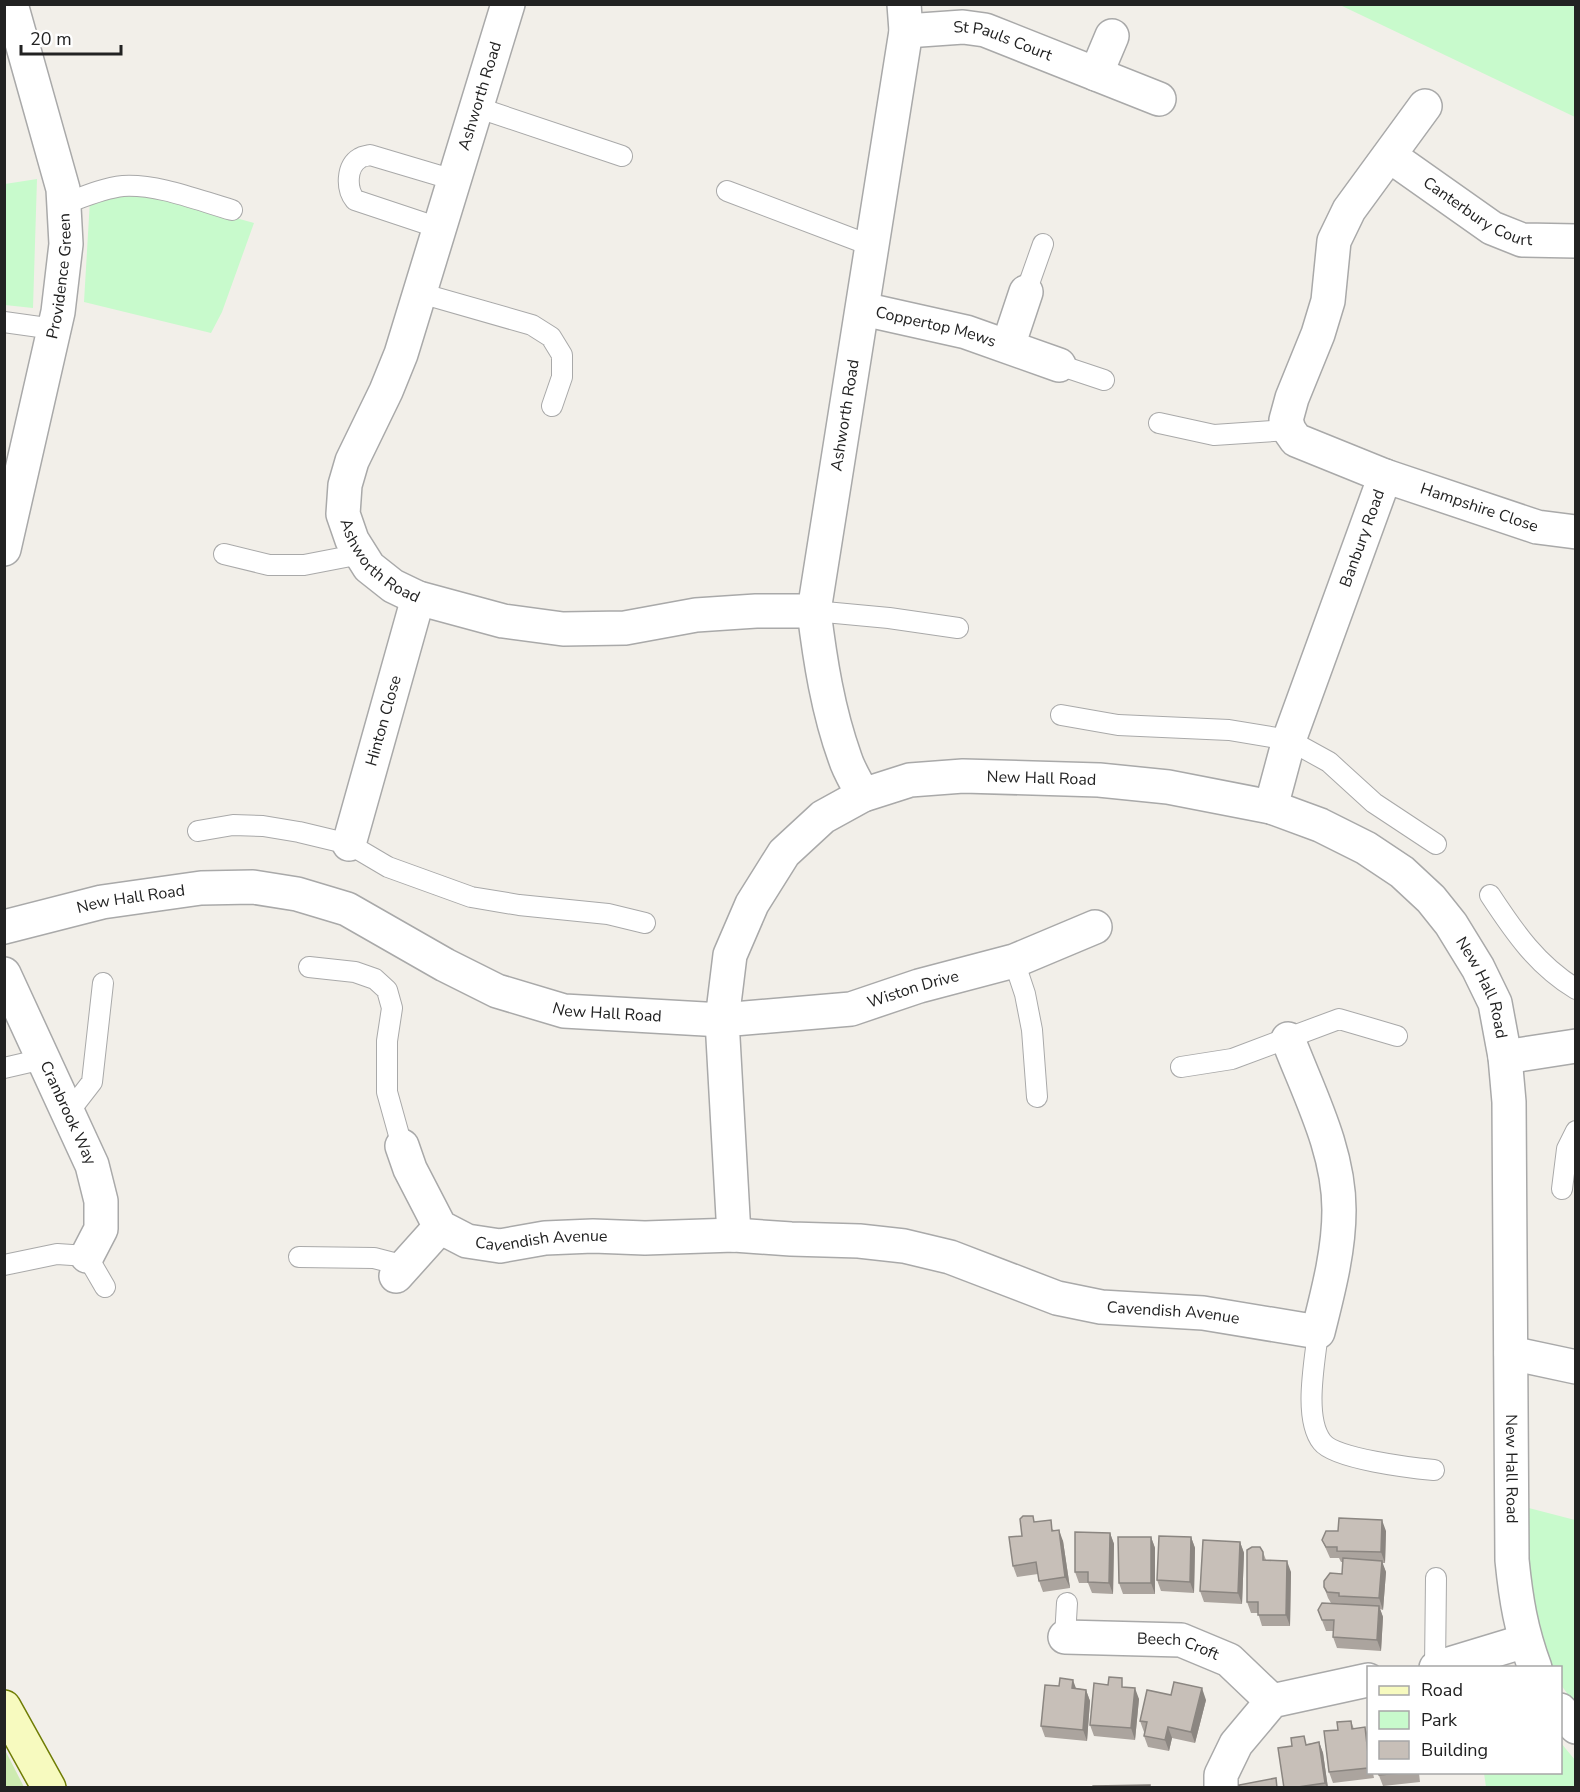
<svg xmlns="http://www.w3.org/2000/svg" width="1580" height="1792" font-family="'Nunito Sans',sans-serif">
	<rect width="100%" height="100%" fill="#f2efe9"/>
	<path fill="#cdebb0" d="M 4,1750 L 5,1750 L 24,1787 L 5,1787 Z"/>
	<path fill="#c8facc" d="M 1340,5 L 1575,5 L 1575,117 Z
		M 37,179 L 33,308 L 5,305 L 5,184 Z
		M 139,191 L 254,223 L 222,312 L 211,333 L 84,302 L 90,200 Z
		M 1525,1507 L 1575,1520 L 1575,1704 L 1561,1685 L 1560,1668 L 1549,1667 L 1528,1592 Z
		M 1561,1743 L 1575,1760 L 1575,1787 L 1486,1787 L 1484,1773 L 1560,1772 Z"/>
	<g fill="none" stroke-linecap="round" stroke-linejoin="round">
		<g stroke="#a9a9a9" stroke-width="22">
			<path id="lane" d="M 476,107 L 622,156
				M 727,191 L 872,246
				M 64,204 C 83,197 103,188 123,186 C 159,184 197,200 232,210
				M 439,228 L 355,200 C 346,189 346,166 360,158 C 363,156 367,156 370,155 L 454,180
				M 1026,292 L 1043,244
				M 420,293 L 532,325 L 551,337 L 562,355 L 562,377 L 552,406
				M 4,322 L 54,329
				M 1059,365 L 1104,380
				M 1159,423 L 1214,435 L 1289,430
				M 224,554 L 269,565 L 304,565 L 361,554
				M 814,611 L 889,618 L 958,628
				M 1061,715 L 1118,725 L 1229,730 L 1289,740 L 1329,762 L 1374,803 L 1436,844
				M 198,831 L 233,825 L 263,826 L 299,832 L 349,844 L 388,867 L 471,897 L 519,905 L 608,914 L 645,923
				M 1490,895 C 1515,933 1537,965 1576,989
				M 1014,961 L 1025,994 L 1032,1030 L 1037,1097
				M 309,967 L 355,972 L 375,979 L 387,990 L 392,1008 L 387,1041 L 387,1092 L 402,1146
				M 1181,1067 L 1232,1059 L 1339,1019 L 1397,1036
				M 4,1068 L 43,1059
				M 68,1113 L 92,1082 L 103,983
				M 1562,1189 L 1567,1149 L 1576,1131
				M 299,1257 L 374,1258 L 405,1266
				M 4,1265 L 57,1254 L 87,1256 L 105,1287
				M 1318,1332 C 1315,1361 1303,1418 1322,1442 C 1335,1459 1412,1468 1434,1470
				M 1065,1637 L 1067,1603
				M 1435,1668 L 1436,1578"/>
		</g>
		<g stroke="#a9a9a9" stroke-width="36">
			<g id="street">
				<path id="s1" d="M 508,4 L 401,354 L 386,391 L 352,461 L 345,485 L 343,514 L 352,540 L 369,567 L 393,586 L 418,598 L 503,621 L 563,629 L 625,628 L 696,615 L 756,611 L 814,611"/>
				<path id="s2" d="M 906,31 L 963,27 L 985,30 L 1159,99"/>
				<path d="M 1096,74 L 1112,36"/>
				<path id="s3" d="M 1425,106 L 1349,210 L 1334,241 L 1328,301 L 1318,334 L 1292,398 L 1286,420 L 1289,430 L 1296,440 L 1385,476 L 1537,527 L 1576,532"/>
				<path id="s4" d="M 1390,156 L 1492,228 L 1522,240 L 1576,241"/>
				<path id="s5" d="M 863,309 L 966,332 L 1059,365"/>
				<path d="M 1008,346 L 1026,292"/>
				<path id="s6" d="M 4,549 L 58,312 L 66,244 L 63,189 L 11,4"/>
				<path id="s7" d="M 863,795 C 857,783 849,771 845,758 C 828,711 820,660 814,611 L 906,31 L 904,4"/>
				<path id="s8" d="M 1271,807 L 1289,740 L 1385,476"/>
				<path id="s9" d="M 349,844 L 418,598"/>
				<path id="s10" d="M 4,927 L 102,902 L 201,888 L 253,887 L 297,894 L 347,909 L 445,965 L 497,991 L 564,1011 L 722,1020 L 730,955 L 752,904 L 784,853 L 823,817 L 863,795 L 910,780 L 963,776 L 1099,780 L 1168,787 L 1271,807 L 1320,825 L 1366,848 L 1402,872 L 1431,899 L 1451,924 L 1478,968 L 1495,1003 L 1505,1057 L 1509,1102 L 1512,1560 C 1516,1600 1521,1630 1535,1668"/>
				<path id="s11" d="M 4,974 L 92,1165 L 101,1201 L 101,1229 L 87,1256"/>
				<path d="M 1505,1057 L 1576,1046"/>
				<path id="s12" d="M 402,1146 L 410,1169 L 440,1227 L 467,1241 L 500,1246 L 545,1238 L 593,1236 L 645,1238 L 734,1235 L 791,1239 L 859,1241 L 904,1246 L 950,1257 L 1057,1298 L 1101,1307 L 1203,1313 L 1318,1332 C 1328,1292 1339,1251 1339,1210 C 1339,1150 1309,1094 1288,1039"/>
				<path id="s13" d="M 734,1235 L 722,1020 L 851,1009 L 919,986 L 1014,961 L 1095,927"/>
				<path d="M 396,1276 L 440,1227"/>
				<path d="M 1511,1353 L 1576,1367"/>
				<path id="s14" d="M 1065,1637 L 1181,1640 L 1229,1660 L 1272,1701"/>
				<path d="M 1436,1668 L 1525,1641"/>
				<path d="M 1560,1710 L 1576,1727"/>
				<path d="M 1221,1788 L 1221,1775 L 1236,1744 L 1272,1701 L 1368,1680"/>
			</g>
		</g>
		<g stroke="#707d05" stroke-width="36">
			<path id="secondary" d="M 4,1707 L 49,1788"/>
		</g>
		<use href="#lane" stroke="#fff" stroke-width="20"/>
		<use href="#street" stroke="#fff" stroke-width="33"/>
		<use href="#secondary" stroke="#f7fabf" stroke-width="33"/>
	</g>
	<path fill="#aba49e" d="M 1036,1522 L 1054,1530 L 1063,1541 L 1070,1588 L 1043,1592 L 1039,1581 L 1038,1574 L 1017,1577 L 1013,1566 L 1022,1536 Z
		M 1386,1531 L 1385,1563 L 1382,1563 L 1386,1572 L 1383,1610 L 1380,1609 L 1383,1617 L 1381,1651 L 1337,1648 L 1333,1637 L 1333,1631 L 1326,1631 L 1318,1610 L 1342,1604 L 1331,1603 L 1328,1598 L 1324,1587 L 1342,1574 L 1343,1562 L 1341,1562 L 1339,1558 L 1330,1558 L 1322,1540 Z
		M 1110,1533 L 1114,1544 L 1113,1594 L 1092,1593 L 1088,1583 L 1079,1583 L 1075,1572 Z
		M 1151,1537 L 1155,1548 L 1155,1594 L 1123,1594 L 1119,1583 Z
		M 1191,1537 L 1195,1548 L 1194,1593 L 1161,1591 L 1157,1580 Z
		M 1240,1542 L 1244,1553 L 1242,1604 L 1204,1602 L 1200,1591 Z
		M 1263,1552 L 1266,1560 L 1291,1572 L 1290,1626 L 1262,1626 L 1258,1613 L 1251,1613 L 1247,1602 Z
		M 1125,1687 L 1139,1699 L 1135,1740 L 1094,1736 L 1090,1725 Z
		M 1077,1688 L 1086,1690 L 1090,1701 L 1087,1741 L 1045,1737 L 1041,1726 Z
		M 1171,1695 L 1206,1700 L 1195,1743 L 1172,1738 L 1169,1751 L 1148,1747 L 1144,1736 L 1145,1732 L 1144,1732 L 1140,1721 Z
		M 1351,1721 L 1354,1729 L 1368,1736 L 1368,1773 L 1373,1773 L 1374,1778 L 1333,1783 L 1329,1772 L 1338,1730 Z
		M 1319,1742 L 1323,1753 L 1328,1788 L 1284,1788 L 1307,1744 Z
		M 1378,1773 L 1419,1773 L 1420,1782 L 1383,1786 Z"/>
	<path fill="#8b8681" d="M 1382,1520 L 1386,1531 L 1385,1563 L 1381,1552 Z
		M 1059,1530 L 1063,1541 L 1070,1588 L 1065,1577 Z
		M 1110,1533 L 1114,1544 L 1113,1594 L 1109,1583 Z
		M 1151,1537 L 1155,1548 L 1155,1594 L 1151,1583 Z
		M 1191,1537 L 1195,1548 L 1194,1593 L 1190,1582 Z
		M 1240,1542 L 1244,1553 L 1242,1604 L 1238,1593 Z
		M 1287,1561 L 1291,1572 L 1290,1626 L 1286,1615 Z
		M 1382,1561 L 1386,1572 L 1383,1610 L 1379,1598 Z
		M 1379,1606 L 1383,1617 L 1381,1651 L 1377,1640 Z
		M 1073,1680 L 1077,1691 L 1072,1688 Z
		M 1135,1688 L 1139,1699 L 1135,1740 L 1131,1728 Z
		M 1202,1688 L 1206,1700 L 1195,1743 L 1191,1732 Z
		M 1086,1690 L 1090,1701 L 1087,1741 L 1083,1730 Z
		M 1168,1727 L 1172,1738 L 1169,1751 L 1165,1740 Z
		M 1365,1727 L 1368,1736 L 1368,1754 Z
		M 1319,1742 L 1323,1753 L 1328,1788 L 1327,1788 L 1325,1783 Z"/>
	<path fill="#c7bfb8" stroke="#8b8681" stroke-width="1.5" d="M 1023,1516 L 1033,1516 L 1034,1522 L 1051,1520 L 1052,1531 L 1059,1530 L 1065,1577 L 1039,1581 L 1036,1562 L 1013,1566 L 1009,1537 L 1022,1536 L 1020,1519 Z
		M 1339,1518 L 1382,1520 L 1381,1552 L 1337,1551 L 1337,1547 L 1326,1547 L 1322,1540 L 1326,1531 L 1338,1531 Z
		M 1075,1532 L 1110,1533 L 1109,1583 L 1088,1582 L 1088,1572 L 1075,1572 Z
		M 1159,1536 L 1191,1537 L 1190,1582 L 1157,1580 Z
		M 1118,1537 L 1151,1537 L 1151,1583 L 1119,1583 Z
		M 1203,1540 L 1240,1542 L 1238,1593 L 1200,1591 Z
		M 1252,1547 L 1260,1547 L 1263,1552 L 1263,1560 L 1287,1561 L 1286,1615 L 1258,1615 L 1258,1602 L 1247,1602 L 1247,1550 Z
		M 1343,1558 L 1382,1561 L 1379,1598 L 1339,1596 L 1339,1593 L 1327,1592 L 1324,1587 L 1324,1581 L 1330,1573 L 1342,1574 Z
		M 1322,1603 L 1379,1606 L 1377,1640 L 1333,1637 L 1334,1620 L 1322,1620 L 1318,1610 Z
		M 1109,1677 L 1122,1678 L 1122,1687 L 1135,1688 L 1131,1728 L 1090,1725 L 1094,1683 L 1108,1685 Z
		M 1060,1678 L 1073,1680 L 1072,1688 L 1086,1690 L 1083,1730 L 1041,1726 L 1045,1685 L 1059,1686 Z
		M 1174,1682 L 1202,1688 L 1191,1732 L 1168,1727 L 1165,1740 L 1144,1736 L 1147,1722 L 1140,1721 L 1147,1690 L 1171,1695 Z
		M 1351,1721 L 1352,1729 L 1365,1727 L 1368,1754 L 1368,1768 L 1329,1772 L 1324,1731 L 1338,1730 L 1337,1722 Z
		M 1304,1736 L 1306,1745 L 1319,1742 L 1325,1783 L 1291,1788 L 1284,1788 L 1278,1748 L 1292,1746 L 1291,1738 Z
		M 1378,1773 L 1401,1773 L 1379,1775 Z
		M 1276,1778 L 1277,1788 L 1240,1788 L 1239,1785 Z
		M 1150,1785 L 1150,1788 L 1092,1788 L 1093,1786 Z"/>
	<g text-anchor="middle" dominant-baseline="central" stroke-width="6" stroke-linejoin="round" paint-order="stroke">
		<g font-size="16" fill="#222" stroke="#fff">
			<text stroke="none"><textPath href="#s2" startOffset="99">St Pauls Court</textPath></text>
			<text transform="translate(480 96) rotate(-73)">Ashworth Road</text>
			<text stroke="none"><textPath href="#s4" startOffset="105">Canterbury Court</textPath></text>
			<text stroke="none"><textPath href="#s6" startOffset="279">Providence Green</textPath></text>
			<text stroke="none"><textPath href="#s5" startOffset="75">Coppertop Mews</textPath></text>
			<text stroke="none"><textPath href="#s7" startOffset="390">Ashworth Road</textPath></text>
			<text stroke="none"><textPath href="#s3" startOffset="568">Hampshire Close</textPath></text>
			<text stroke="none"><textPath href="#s8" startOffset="284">Banbury Road</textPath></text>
			<text stroke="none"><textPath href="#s1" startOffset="600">Ashworth Road</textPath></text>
			<text stroke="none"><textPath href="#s9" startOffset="128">Hinton Close</textPath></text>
			<text stroke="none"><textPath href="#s10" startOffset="1210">New Hall Road</textPath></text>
			<text stroke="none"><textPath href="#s10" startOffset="130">New Hall Road</textPath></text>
			<text stroke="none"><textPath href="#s10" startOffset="1732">New Hall Road</textPath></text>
			<text stroke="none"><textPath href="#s13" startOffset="410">Wiston Drive</textPath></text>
			<text stroke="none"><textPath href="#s10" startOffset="634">New Hall Road</textPath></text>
			<text stroke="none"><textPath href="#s11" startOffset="153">Cranbrook Way</textPath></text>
			<text stroke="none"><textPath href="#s12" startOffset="195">Cavendish Avenue</textPath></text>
			<text stroke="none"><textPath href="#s12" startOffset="838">Cavendish Avenue</textPath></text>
			<text stroke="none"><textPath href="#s10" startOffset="2218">New Hall Road</textPath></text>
			<text stroke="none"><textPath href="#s14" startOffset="114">Beech Croft</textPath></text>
		</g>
	</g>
	<rect width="1580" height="1792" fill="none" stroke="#222222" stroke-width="12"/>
	<rect x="1367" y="1666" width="195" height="108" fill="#ffffff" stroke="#a7a7a7" stroke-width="1.5"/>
	<rect x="1379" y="1686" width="30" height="9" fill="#f7fabf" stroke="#a7a7a7" stroke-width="1.5"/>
	<text x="1421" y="1696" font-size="18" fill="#222222">Road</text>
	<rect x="1379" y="1711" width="30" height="18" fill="#c8facc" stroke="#a7a7a7" stroke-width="1.5"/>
	<text x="1421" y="1726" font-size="18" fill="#222222">Park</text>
	<rect x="1379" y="1741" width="30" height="18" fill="#c7bfb8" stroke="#a7a7a7" stroke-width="1.5"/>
	<text x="1421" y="1756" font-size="18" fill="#222222">Building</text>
	<path d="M21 45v9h100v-9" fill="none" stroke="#222222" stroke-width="3"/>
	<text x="30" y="45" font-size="18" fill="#222222" stroke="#ffffff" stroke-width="4.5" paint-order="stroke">20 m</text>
</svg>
